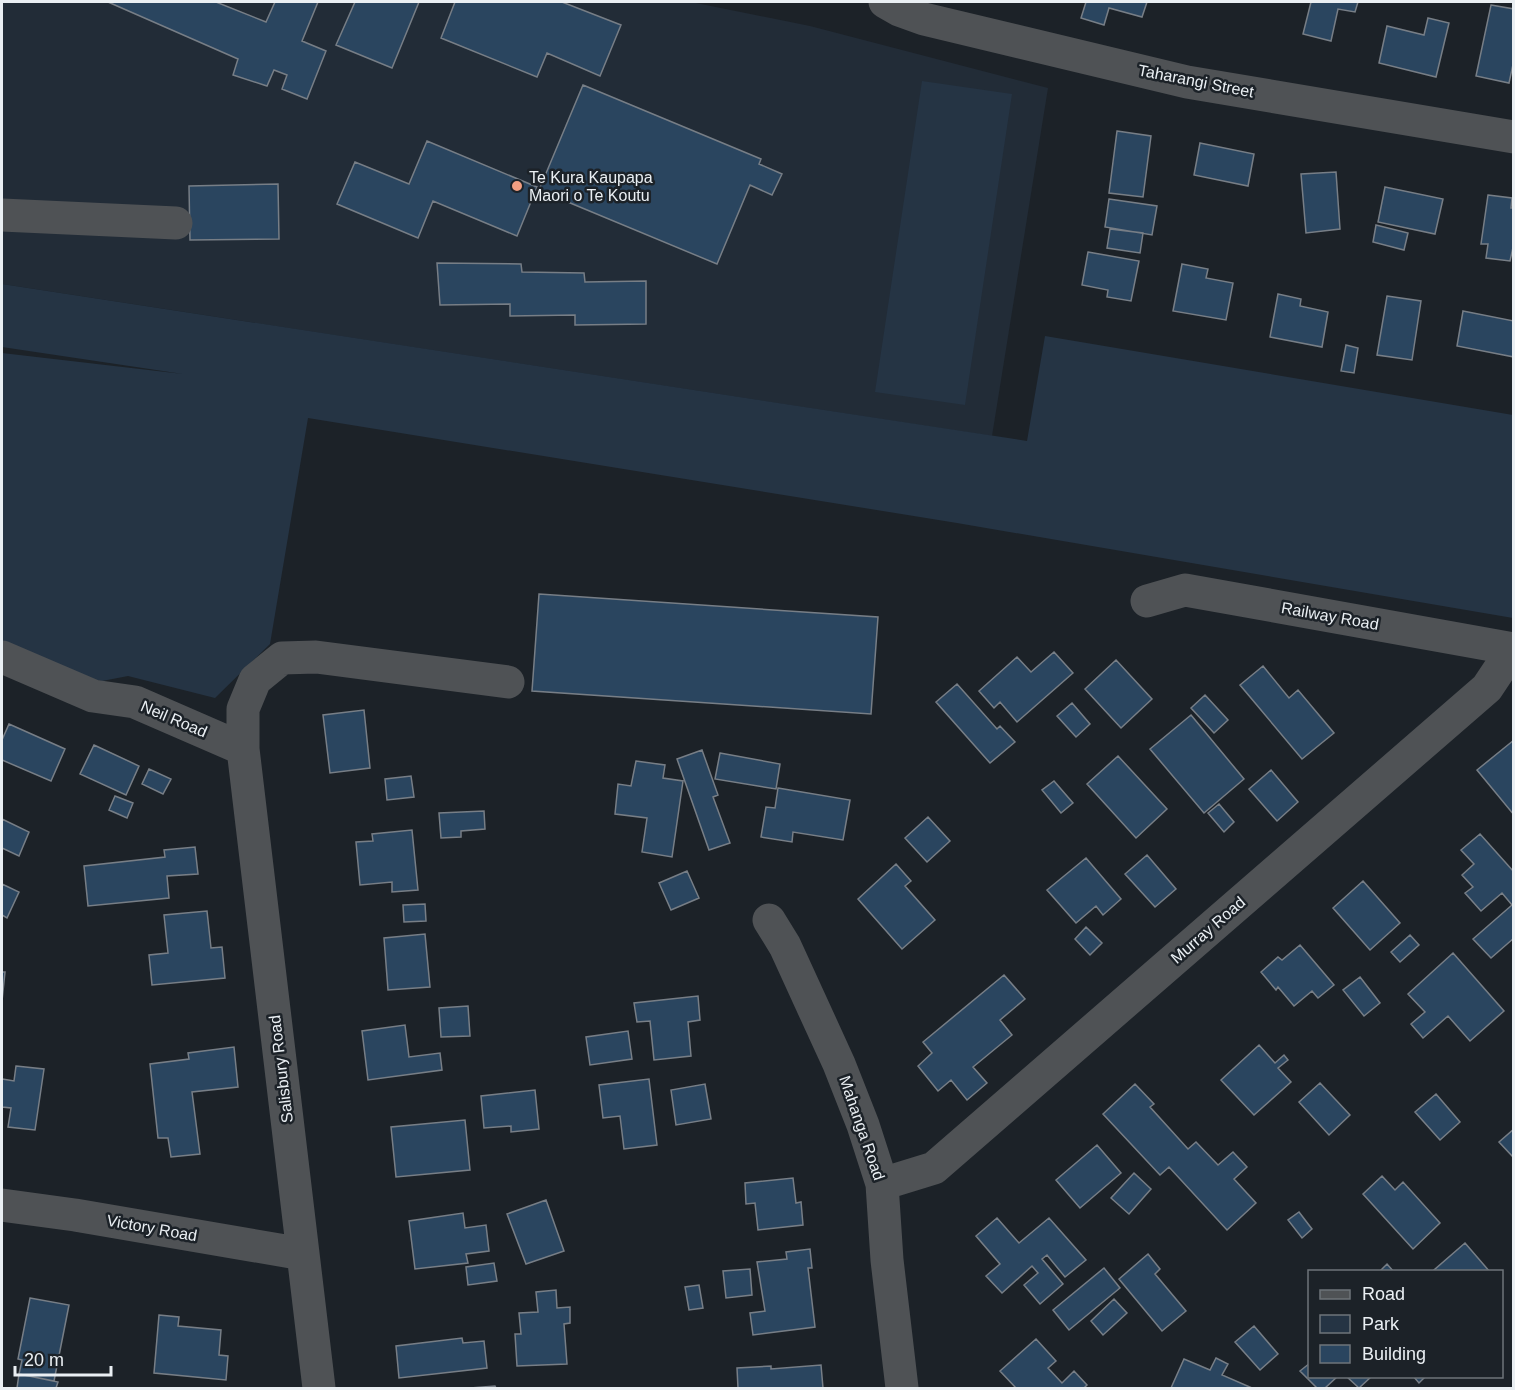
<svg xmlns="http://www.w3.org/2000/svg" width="1515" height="1390" font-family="Arial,sans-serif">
	<rect width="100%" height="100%" fill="#1c2228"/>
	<path fill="#222c37" d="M 2,2 L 691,2 L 810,26 L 1048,88 L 992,436 L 2,284 Z"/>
	<path fill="#253444" d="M 922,81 L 1012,94 L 965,405 L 875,392 Z
		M 2,284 L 1027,441 L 1045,336 L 1513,415 L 1513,618 L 957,523 L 308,418 L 270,644 L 215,698 L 128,676 L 102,681 L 77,677 L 2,644 L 2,353 L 183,374 L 2,347 Z"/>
	<path fill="#2a455f" stroke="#777e86" stroke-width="1.5" d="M 108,2 L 216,2 L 266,22 L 275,2 L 318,2 L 302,41 L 326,51 L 307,99 L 282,89 L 287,75 L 274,70 L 267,86 L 233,75 L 238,59 Z
		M 355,2 L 419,2 L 392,68 L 336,45 Z
		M 455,2 L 562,2 L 621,25 L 600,76 L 547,53 L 537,77 L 441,38 Z
		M 1086,2 L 1147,2 L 1142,17 L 1109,8 L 1104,25 L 1081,18 Z
		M 1311,2 L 1358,2 L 1355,12 L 1338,9 L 1331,41 L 1303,34 Z
		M 1491,5 L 1514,9 L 1514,60 L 1509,83 L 1476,76 Z
		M 1428,18 L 1449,23 L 1436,77 L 1379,63 L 1387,26 L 1424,35 Z
		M 583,85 L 761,159 L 759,164 L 782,174 L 772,195 L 750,185 L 717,264 L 539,190 Z
		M 1117,131 L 1151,136 L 1143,197 L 1109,193 Z
		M 427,141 L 537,187 L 517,236 L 433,201 L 418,238 L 337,204 L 355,162 L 409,184 Z
		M 1200,143 L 1254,154 L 1248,186 L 1194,175 Z
		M 1336,172 L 1340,229 L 1306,233 L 1301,174 Z
		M 278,184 L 279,239 L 190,240 L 189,186 Z
		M 1385,187 L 1443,199 L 1435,234 L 1378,222 Z
		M 1488,195 L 1512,198 L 1511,208 L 1514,208 L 1514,243 L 1510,261 L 1486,258 L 1488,244 L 1481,244 Z
		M 1109,199 L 1157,206 L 1152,235 L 1105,227 Z
		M 1376,225 L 1408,233 L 1404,250 L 1373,242 Z
		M 1110,229 L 1143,233 L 1140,253 L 1107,248 Z
		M 1088,252 L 1139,261 L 1131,301 L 1107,297 L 1108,290 L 1082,285 Z
		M 437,263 L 521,264 L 522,272 L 584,273 L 585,282 L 646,281 L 646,324 L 575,325 L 575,315 L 510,316 L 510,304 L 440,305 Z
		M 1182,264 L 1208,269 L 1206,278 L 1233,283 L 1226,320 L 1173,311 Z
		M 1278,294 L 1301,299 L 1300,306 L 1328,312 L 1322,347 L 1270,337 Z
		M 1387,296 L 1421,301 L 1412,360 L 1377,355 Z
		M 1463,311 L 1514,321 L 1514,357 L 1457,346 Z
		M 1346,345 L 1358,348 L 1354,373 L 1341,371 Z
		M 539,594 L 878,617 L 871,714 L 532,691 Z
		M 1054,652 L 1073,673 L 1017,722 L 1000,702 L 994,708 L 979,691 L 1017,657 L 1031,672 Z
		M 1116,660 L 1152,699 L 1121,728 L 1085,689 Z
		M 1263,666 L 1289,698 L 1298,690 L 1334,733 L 1302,759 L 1240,685 Z
		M 957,684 L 997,729 L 1000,726 L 1015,742 L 990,763 L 936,702 Z
		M 1205,695 L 1228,720 L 1214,733 L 1191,708 Z
		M 1072,703 L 1090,724 L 1076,737 L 1057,716 Z
		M 364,710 L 370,768 L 330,773 L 323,715 Z
		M 1191,715 L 1244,779 L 1204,813 L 1150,749 Z
		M 9,724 L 65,749 L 51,781 L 2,760 L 2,740 Z
		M 1514,740 L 1514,815 L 1477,770 Z
		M 94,745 L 139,766 L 126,795 L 80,774 Z
		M 702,750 L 718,795 L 713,797 L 730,843 L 709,850 L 677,759 Z
		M 720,753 L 780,764 L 776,789 L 715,779 Z
		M 1118,756 L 1167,809 L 1136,838 L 1087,784 Z
		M 636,761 L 665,765 L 663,778 L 683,781 L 672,857 L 642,852 L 647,818 L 615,814 L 618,784 L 631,786 Z
		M 149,769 L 171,779 L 163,794 L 142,784 Z
		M 1271,770 L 1298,802 L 1277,821 L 1249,789 Z
		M 411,776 L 414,797 L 387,800 L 385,779 Z
		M 1054,781 L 1073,803 L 1061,813 L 1042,790 Z
		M 778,788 L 850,800 L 843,840 L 793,832 L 792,842 L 761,837 L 766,807 L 775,808 Z
		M 115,796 L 133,803 L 127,818 L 109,810 Z
		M 1219,804 L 1234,822 L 1224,832 L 1208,813 Z
		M 484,811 L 485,829 L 461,831 L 461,837 L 441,838 L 439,813 Z
		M 928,817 L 950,841 L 927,862 L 905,838 Z
		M 2,819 L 29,832 L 19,856 L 2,848 Z
		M 412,830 L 418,890 L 392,892 L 392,882 L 360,885 L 356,842 L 373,841 L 372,834 Z
		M 1480,834 L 1514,872 L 1514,938 L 1491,958 L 1473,939 L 1512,905 L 1502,893 L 1481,911 L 1465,893 L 1473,887 L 1462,875 L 1474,864 L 1461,850 Z
		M 195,847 L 198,874 L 167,876 L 169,898 L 88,906 L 84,866 L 165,857 L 164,850 Z
		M 1147,855 L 1176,889 L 1155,907 L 1125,874 Z
		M 1086,858 L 1121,899 L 1103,915 L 1096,906 L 1076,923 L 1047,890 Z
		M 896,864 L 911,881 L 905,886 L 935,920 L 902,949 L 858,899 Z
		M 687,871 L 699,898 L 671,910 L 659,883 Z
		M 1363,881 L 1400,923 L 1370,950 L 1333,908 Z
		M 2,884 L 19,892 L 7,918 L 2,915 Z
		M 425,904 L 426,921 L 404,922 L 403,905 Z
		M 207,911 L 211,948 L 222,947 L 225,978 L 152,985 L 149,955 L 168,953 L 164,915 Z
		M 1086,927 L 1102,943 L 1090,955 L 1075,939 Z
		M 425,934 L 430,987 L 388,990 L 384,938 Z
		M 1410,935 L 1419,945 L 1400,962 L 1391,952 Z
		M 1300,945 L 1334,985 L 1318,998 L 1312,991 L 1294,1006 L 1278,987 L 1276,990 L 1261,972 L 1278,957 L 1282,960 Z
		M 1453,953 L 1504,1011 L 1470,1041 L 1448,1016 L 1423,1038 L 1411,1024 L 1425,1012 L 1408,994 Z
		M 2,972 L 5,972 L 2,1001 Z
		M 1004,975 L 1025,999 L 1000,1020 L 1012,1035 L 973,1067 L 987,1083 L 967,1100 L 951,1080 L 938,1091 L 918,1066 L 932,1053 L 923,1042 Z
		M 1360,977 L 1380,1003 L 1364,1016 L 1343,990 Z
		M 698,996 L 700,1020 L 688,1022 L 691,1056 L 654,1060 L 650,1021 L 637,1022 L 634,1003 Z
		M 468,1006 L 470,1036 L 441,1037 L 439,1008 Z
		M 405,1025 L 409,1057 L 440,1053 L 442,1070 L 368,1080 L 362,1031 Z
		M 628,1031 L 632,1059 L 590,1065 L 586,1037 Z
		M 1259,1045 L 1275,1063 L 1284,1055 L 1288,1060 L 1278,1068 L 1291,1082 L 1254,1115 L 1221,1080 Z
		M 234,1047 L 238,1087 L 192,1092 L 200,1154 L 171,1157 L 168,1138 L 158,1138 L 150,1064 L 189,1059 L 188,1053 Z
		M 16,1066 L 44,1069 L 35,1130 L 8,1127 L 11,1108 L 2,1107 L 2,1079 L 14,1081 Z
		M 649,1079 L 657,1145 L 624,1149 L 620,1116 L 603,1118 L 599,1085 Z
		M 1320,1083 L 1350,1115 L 1329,1135 L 1299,1102 Z
		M 705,1084 L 711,1119 L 676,1125 L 671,1090 Z
		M 1135,1084 L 1154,1104 L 1150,1107 L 1188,1149 L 1196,1142 L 1218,1165 L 1233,1152 L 1247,1167 L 1234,1179 L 1256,1203 L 1227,1230 L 1169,1167 L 1160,1175 L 1103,1114 Z
		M 535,1090 L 539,1129 L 511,1132 L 511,1126 L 484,1128 L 481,1096 Z
		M 1436,1094 L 1460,1122 L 1440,1140 L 1415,1112 Z
		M 465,1120 L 470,1170 L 396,1177 L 391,1127 Z
		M 1514,1129 L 1514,1158 L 1499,1142 Z
		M 1097,1145 L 1121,1173 L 1080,1208 L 1056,1180 Z
		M 1134,1173 L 1151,1189 L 1129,1214 L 1111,1198 Z
		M 1382,1176 L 1395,1190 L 1403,1182 L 1440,1223 L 1413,1249 L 1363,1194 Z
		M 793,1178 L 796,1203 L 801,1202 L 803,1225 L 758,1230 L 755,1203 L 746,1204 L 745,1183 Z
		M 546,1200 L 564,1251 L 526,1264 L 507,1214 Z
		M 1299,1212 L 1312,1229 L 1302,1238 L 1288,1220 Z
		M 463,1213 L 465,1228 L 486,1225 L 489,1251 L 466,1254 L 468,1263 L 415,1269 L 409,1221 Z
		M 997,1218 L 1019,1243 L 1049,1218 L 1086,1260 L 1065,1277 L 1047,1255 L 1042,1259 L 1063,1284 L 1040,1304 L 1024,1285 L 1038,1273 L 1032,1266 L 1002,1293 L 986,1276 L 1000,1264 L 976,1236 Z
		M 1465,1243 L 1490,1272 L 1435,1272 L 1434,1270 Z
		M 810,1249 L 812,1268 L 808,1268 L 815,1327 L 753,1335 L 750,1313 L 765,1311 L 757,1262 L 787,1259 L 786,1252 Z
		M 1148,1254 L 1160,1269 L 1155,1274 L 1186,1311 L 1162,1331 L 1119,1279 Z
		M 494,1263 L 497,1281 L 468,1285 L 466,1267 Z
		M 1387,1264 L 1394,1272 L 1379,1272 Z
		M 1104,1268 L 1120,1288 L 1069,1330 L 1053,1310 Z
		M 750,1269 L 752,1295 L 726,1298 L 723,1271 Z
		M 699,1285 L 703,1308 L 689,1310 L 685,1287 Z
		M 556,1290 L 557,1308 L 570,1307 L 570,1323 L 564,1324 L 567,1364 L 517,1366 L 515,1334 L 521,1334 L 519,1313 L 538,1312 L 536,1292 Z
		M 30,1298 L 69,1305 L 54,1381 L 19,1374 L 22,1360 L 18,1359 Z
		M 1114,1299 L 1127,1313 L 1103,1335 L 1091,1321 Z
		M 159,1315 L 179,1317 L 178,1326 L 221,1330 L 219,1355 L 228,1356 L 226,1380 L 154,1373 Z
		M 1254,1326 L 1278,1354 L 1260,1370 L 1235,1342 Z
		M 462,1338 L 463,1343 L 484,1341 L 487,1368 L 399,1378 L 396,1346 Z
		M 1036,1339 L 1056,1361 L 1048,1368 L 1062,1383 L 1074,1371 L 1087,1385 L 1084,1388 L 1016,1388 L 1000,1371 Z
		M 1216,1358 L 1228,1364 L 1222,1375 L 1252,1388 L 1171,1388 L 1184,1359 L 1210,1370 Z
		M 1310,1363 L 1310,1376 L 1338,1376 L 1325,1388 L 1317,1388 L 1300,1371 Z
		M 821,1365 L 823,1388 L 738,1388 L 737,1368 L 771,1366 L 771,1369 Z
		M 19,1374 L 58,1382 L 56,1388 L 17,1388 Z
		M 1346,1376 L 1372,1376 L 1359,1388 Z
		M 1413,1376 L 1426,1376 L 1419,1383 Z
		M 495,1386 L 496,1388 L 470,1388 Z"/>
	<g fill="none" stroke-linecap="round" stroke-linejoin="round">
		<path stroke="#4f5255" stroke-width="33" d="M 885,2 L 899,10 L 924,19 L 1187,82 L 1514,137
			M 2,215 L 176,223
			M 1147,601 L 1185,590 L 1514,649
			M 2,657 L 93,696 L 135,702 L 243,749
			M 769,920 L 785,946 L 839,1064 L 863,1125 L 882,1184 L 887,1260 L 902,1388
			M 882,1184 L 934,1168 L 1487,688 L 1513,649
			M 2,1205 L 75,1215 L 303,1254
			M 319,1388 L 243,749 L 243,709 L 255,680 L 282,658 L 316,657 L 508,682"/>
	</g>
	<circle fill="#f39f82" stroke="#1c2228" stroke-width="2" cx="517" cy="186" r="6"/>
	<g text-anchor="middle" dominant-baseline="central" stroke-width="5" stroke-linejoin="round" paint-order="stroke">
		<g font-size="16" fill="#eaeff3" stroke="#1c2228">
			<text transform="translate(1196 81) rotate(11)">Taharangi Street</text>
			<text transform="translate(1330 616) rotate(10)">Railway Road</text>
			<text transform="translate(174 719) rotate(23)">Neil Road</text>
			<text transform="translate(1208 930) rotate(-41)">Murray Road</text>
			<text transform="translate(281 1069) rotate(-97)">Salisbury Road</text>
			<text transform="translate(862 1128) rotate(71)">Mahanga Road</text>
			<text transform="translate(152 1228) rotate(10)">Victory Road</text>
		</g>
		<g font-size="16" fill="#eaeff3" stroke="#1c2228" text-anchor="start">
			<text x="529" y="177">Te Kura Kaupapa<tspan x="529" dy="18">Maori o Te Koutu</tspan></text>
		</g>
	</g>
	<rect width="1515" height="1390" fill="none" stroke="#eaeff3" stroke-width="6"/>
	<rect x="1308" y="1270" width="195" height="108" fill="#1c2228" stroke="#6e7479" stroke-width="1.5"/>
	<rect x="1320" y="1290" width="30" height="9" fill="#4f5255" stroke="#6e7479" stroke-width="1.5"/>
	<text x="1362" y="1300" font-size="18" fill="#eaeff3">Road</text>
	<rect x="1320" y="1315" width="30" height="18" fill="#253444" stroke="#6e7479" stroke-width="1.5"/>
	<text x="1362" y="1330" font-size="18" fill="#eaeff3">Park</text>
	<rect x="1320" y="1345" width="30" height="18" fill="#2a455f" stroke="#6e7479" stroke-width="1.5"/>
	<text x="1362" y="1360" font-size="18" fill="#eaeff3">Building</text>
	<path d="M15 1366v9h96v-9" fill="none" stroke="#eaeff3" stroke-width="3"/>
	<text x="24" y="1366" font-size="18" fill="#eaeff3" stroke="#1c2228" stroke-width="4.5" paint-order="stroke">20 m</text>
</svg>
